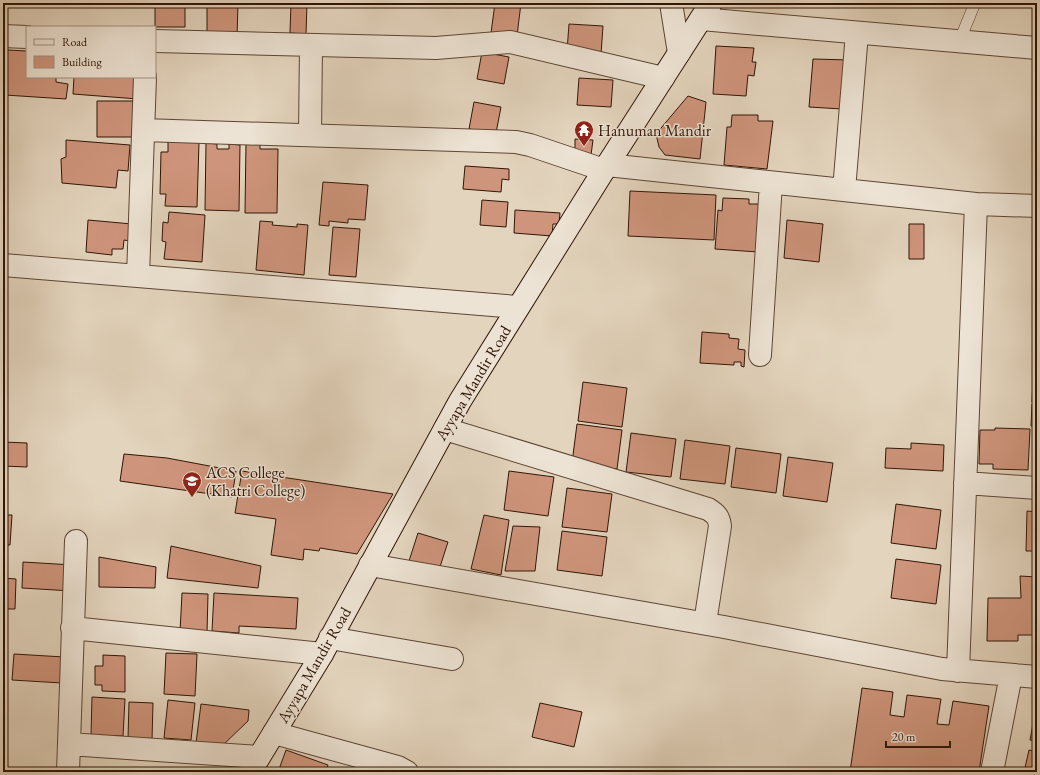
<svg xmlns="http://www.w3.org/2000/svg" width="1040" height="775" font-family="'EB Garamond',serif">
	<rect width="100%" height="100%" fill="#e3d4bd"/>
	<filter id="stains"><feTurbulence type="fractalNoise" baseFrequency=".005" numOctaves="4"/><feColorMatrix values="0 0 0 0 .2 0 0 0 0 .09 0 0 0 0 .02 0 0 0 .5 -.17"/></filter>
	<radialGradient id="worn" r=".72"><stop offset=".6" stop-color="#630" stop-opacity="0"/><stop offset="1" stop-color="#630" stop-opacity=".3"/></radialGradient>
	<path fill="#cf957c" stroke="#301506" d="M 155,3 L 185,3 L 185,27 L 155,27 Z
		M 207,3 L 238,3 L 237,38 L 207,38 Z
		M 291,3 L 307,3 L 306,34 L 290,33 Z
		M 495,3 L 521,3 L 517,36 L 491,33 Z
		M 571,3 L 597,3 L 597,7 L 571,5 Z
		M 569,24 L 603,26 L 601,54 L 567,51 Z
		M 716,46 L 754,48 L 752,62 L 756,62 L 754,76 L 748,75 L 746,96 L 713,94 Z
		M 7,50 L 27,51 L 27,77 L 56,77 L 56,82 L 68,84 L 66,99 L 5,95 Z
		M 482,52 L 509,57 L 504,84 L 477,79 Z
		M 813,59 L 850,60 L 842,109 L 809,107 Z
		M 74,77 L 140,77 L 138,99 L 73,94 Z
		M 579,78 L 613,80 L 611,107 L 577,105 Z
		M 688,96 L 706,102 L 700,159 L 665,155 L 659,147 L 656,134 Z
		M 97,101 L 133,101 L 133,137 L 97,137 Z
		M 474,102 L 501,107 L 496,133 L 469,129 Z
		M 732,115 L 758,115 L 758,121 L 773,121 L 767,169 L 724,165 L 727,127 L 731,127 Z
		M 575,139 L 593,140 L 591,155 L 575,159 Z
		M 66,140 L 130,145 L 128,171 L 118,170 L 116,188 L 62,183 L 61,159 L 66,157 Z
		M 168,141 L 199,142 L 197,207 L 165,206 L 166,194 L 160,194 L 161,152 L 168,152 Z
		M 246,142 L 260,142 L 260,149 L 278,149 L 277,213 L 245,213 Z
		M 206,143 L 217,144 L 217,149 L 229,149 L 229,144 L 240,145 L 239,211 L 205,210 Z
		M 465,166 L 509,169 L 509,180 L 502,179 L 501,192 L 463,189 Z
		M 323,182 L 368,185 L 365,220 L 348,219 L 348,223 L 329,221 L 329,226 L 319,225 Z
		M 630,191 L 716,195 L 714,240 L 628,236 Z
		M 723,198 L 749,199 L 749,204 L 765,204 L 758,252 L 715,249 L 718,210 L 722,211 Z
		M 482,200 L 508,202 L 506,227 L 480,225 Z
		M 515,210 L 560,213 L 559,224 L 553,224 L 552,236 L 514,233 Z
		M 169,212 L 205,215 L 202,262 L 164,259 L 166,242 L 162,241 L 163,222 L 168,223 Z
		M 88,220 L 132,224 L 130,241 L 124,240 L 123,249 L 112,249 L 112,255 L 86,252 Z
		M 787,220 L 823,224 L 819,262 L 784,258 Z
		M 260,221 L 273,222 L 272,225 L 297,227 L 297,224 L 308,225 L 304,275 L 256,270 Z
		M 909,224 L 924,224 L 924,259 L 909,259 Z
		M 333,227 L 360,229 L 356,277 L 329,275 Z
		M 702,332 L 729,334 L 729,338 L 739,339 L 738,349 L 745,350 L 744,367 L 741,366 L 741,362 L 734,362 L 734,365 L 700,363 Z
		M 1035,354 L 1037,354 L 1037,376 L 1034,376 Z
		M 1033,379 L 1037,380 L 1037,402 L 1032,402 Z
		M 583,382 L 627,388 L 622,427 L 578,421 Z
		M 1032,404 L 1037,404 L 1037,427 L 1031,426 Z
		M 577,424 L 622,430 L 617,469 L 572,463 Z
		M 995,428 L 1030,429 L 1028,470 L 993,469 L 993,464 L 979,464 L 980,430 L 995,430 Z
		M 631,433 L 676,439 L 671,477 L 626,472 Z
		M 685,440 L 730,446 L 725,484 L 680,479 Z
		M 3,442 L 27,443 L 27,467 L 3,466 L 3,502 Z
		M 911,443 L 944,445 L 943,471 L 885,468 L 886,448 L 911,449 Z
		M 736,448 L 781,454 L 776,493 L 731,487 Z
		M 124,454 L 167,458 L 236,471 L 232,497 L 120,481 Z
		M 788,457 L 833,463 L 827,502 L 783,496 Z
		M 242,471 L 393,494 L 357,554 L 320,548 L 319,551 L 304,549 L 303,560 L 271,555 L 276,519 L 235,513 Z
		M 509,471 L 554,477 L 548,516 L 504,510 Z
		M 567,488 L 612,494 L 607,532 L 562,527 Z
		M 896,504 L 941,510 L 936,549 L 891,543 Z
		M 1027,511 L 1037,512 L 1037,551 L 1026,551 Z
		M 3,515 L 12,515 L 10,545 L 3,545 Z
		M 484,515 L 509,520 L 501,575 L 471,569 Z
		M 513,526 L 540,527 L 535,571 L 505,571 Z
		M 562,531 L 607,537 L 602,576 L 557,570 Z
		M 418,533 L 448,542 L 439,570 L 409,561 Z
		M 171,546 L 261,566 L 258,588 L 167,578 Z
		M 99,557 L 156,567 L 155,588 L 99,587 Z
		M 896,559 L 941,565 L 936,604 L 891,598 Z
		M 23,562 L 73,565 L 72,591 L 22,588 Z
		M 1020,576 L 1037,577 L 1037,635 L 1018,635 L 1018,641 L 987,641 L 988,598 L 1021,598 Z
		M 3,578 L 16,579 L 15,609 L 3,609 Z
		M 182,593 L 208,594 L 207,633 L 180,632 Z
		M 214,593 L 298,598 L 296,629 L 239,626 L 239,633 L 212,631 Z
		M 166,653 L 197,654 L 195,696 L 164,694 Z
		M 14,654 L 64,657 L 62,683 L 12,680 Z
		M 103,655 L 125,656 L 125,692 L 102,691 L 102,685 L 95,685 L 95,666 L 103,666 Z
		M 862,688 L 893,692 L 890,715 L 904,717 L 907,695 L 941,699 L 937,724 L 949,725 L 953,701 L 989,706 L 979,772 L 850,772 Z
		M 92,697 L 125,699 L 123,736 L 91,735 Z
		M 168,700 L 195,703 L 191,740 L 164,738 Z
		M 129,702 L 153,703 L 152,740 L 128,739 Z
		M 540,703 L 582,712 L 574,747 L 532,737 Z
		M 201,704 L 249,710 L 248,721 L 222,746 L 196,743 Z
		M 1036,708 L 1037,708 L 1037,741 L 1030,740 Z
		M 286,750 L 328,765 L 326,772 L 278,772 Z
		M 1029,750 L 1037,752 L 1037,772 L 1024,772 Z"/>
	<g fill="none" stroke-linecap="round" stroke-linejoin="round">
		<g stroke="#5d4534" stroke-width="12">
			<path id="lane" d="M 959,42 L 975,3"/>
		</g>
		<g stroke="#5d4534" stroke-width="24">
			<path id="street" d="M 671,3 L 679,53
				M 701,19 L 1037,48
				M 3,36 L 27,37
				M 155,41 L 436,48 L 510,42 L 663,78
				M 143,130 L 516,142 L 530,145 L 604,170
				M 310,135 L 311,45
				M 607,165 L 976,204 L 958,671
				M 844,190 L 857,33
				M 976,204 L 1037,206
				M 3,265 L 518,307
				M 138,276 L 145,77
				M 760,355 L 771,183
				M 445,429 L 708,509 C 716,514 719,517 720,526 L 705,623
				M 965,483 L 1037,488
				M 370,565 L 724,627 L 942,669 L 1037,677
				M 72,628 L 322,654
				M 330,638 L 452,659
				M 274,733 L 398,767 L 407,772
				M 69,744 L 259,757
				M 68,772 L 76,541
				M 992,772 L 1011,675"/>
		</g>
		<g stroke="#301506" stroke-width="24">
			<path id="secondary" d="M 250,772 L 322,654 L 460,401 L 604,170 L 711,3"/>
		</g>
		<use href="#lane" stroke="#ede3d4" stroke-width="11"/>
		<use href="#street" stroke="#ede3d4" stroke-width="22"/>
		<use href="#secondary" stroke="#ede3d4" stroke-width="22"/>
	</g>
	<defs>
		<g id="temple-pin" transform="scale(1)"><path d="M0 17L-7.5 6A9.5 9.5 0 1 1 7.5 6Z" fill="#8f2418" stroke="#ede3d4"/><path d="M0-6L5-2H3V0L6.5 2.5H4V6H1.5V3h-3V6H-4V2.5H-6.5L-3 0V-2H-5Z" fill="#fff"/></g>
		<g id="university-pin" transform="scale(1)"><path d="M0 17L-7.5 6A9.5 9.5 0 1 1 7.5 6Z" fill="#8f2418" stroke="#ede3d4"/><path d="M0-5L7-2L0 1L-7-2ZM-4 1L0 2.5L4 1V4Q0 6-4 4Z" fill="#fff"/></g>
	</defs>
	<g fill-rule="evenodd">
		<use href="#temple-pin" x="584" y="130"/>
		<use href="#university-pin" x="192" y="481"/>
	</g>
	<g text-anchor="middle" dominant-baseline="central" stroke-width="3" stroke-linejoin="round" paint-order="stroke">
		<g font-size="16" fill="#301506" stroke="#ede3d4" text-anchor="start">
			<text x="598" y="130">Hanuman Mandir</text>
			<text x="206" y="472">ACS College<tspan x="206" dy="18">(Khatri College)</tspan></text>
		</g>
		<g font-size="16" fill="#301506" stroke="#ede3d4">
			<text transform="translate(473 383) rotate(-59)">Ayyapa Mandir Road</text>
			<text transform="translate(314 665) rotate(-60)">Ayyapa Mandir Road</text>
		</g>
	</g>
	<rect width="1040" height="775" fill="none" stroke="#e3d4bd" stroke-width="16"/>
	<rect x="4" y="4" width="1032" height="767" fill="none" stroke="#301506" stroke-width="2"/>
	<rect x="8" y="8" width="1024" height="759" fill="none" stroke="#301506"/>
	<rect x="26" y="26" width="130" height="52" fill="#ede3d4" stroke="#a19182"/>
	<rect x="34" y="39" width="20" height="6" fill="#ede3d4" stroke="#a19182"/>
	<text x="62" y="46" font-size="12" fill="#301506">Road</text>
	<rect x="34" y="56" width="20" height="12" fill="#cf957c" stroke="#a19182"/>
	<text x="62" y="66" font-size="12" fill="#301506">Building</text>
	<path d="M886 741v6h64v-6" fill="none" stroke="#301506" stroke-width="2"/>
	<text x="892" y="741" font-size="12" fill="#301506" stroke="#ede3d4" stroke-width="3" paint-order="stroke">20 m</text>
	<rect width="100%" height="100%" filter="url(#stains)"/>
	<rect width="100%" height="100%" fill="url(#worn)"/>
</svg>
